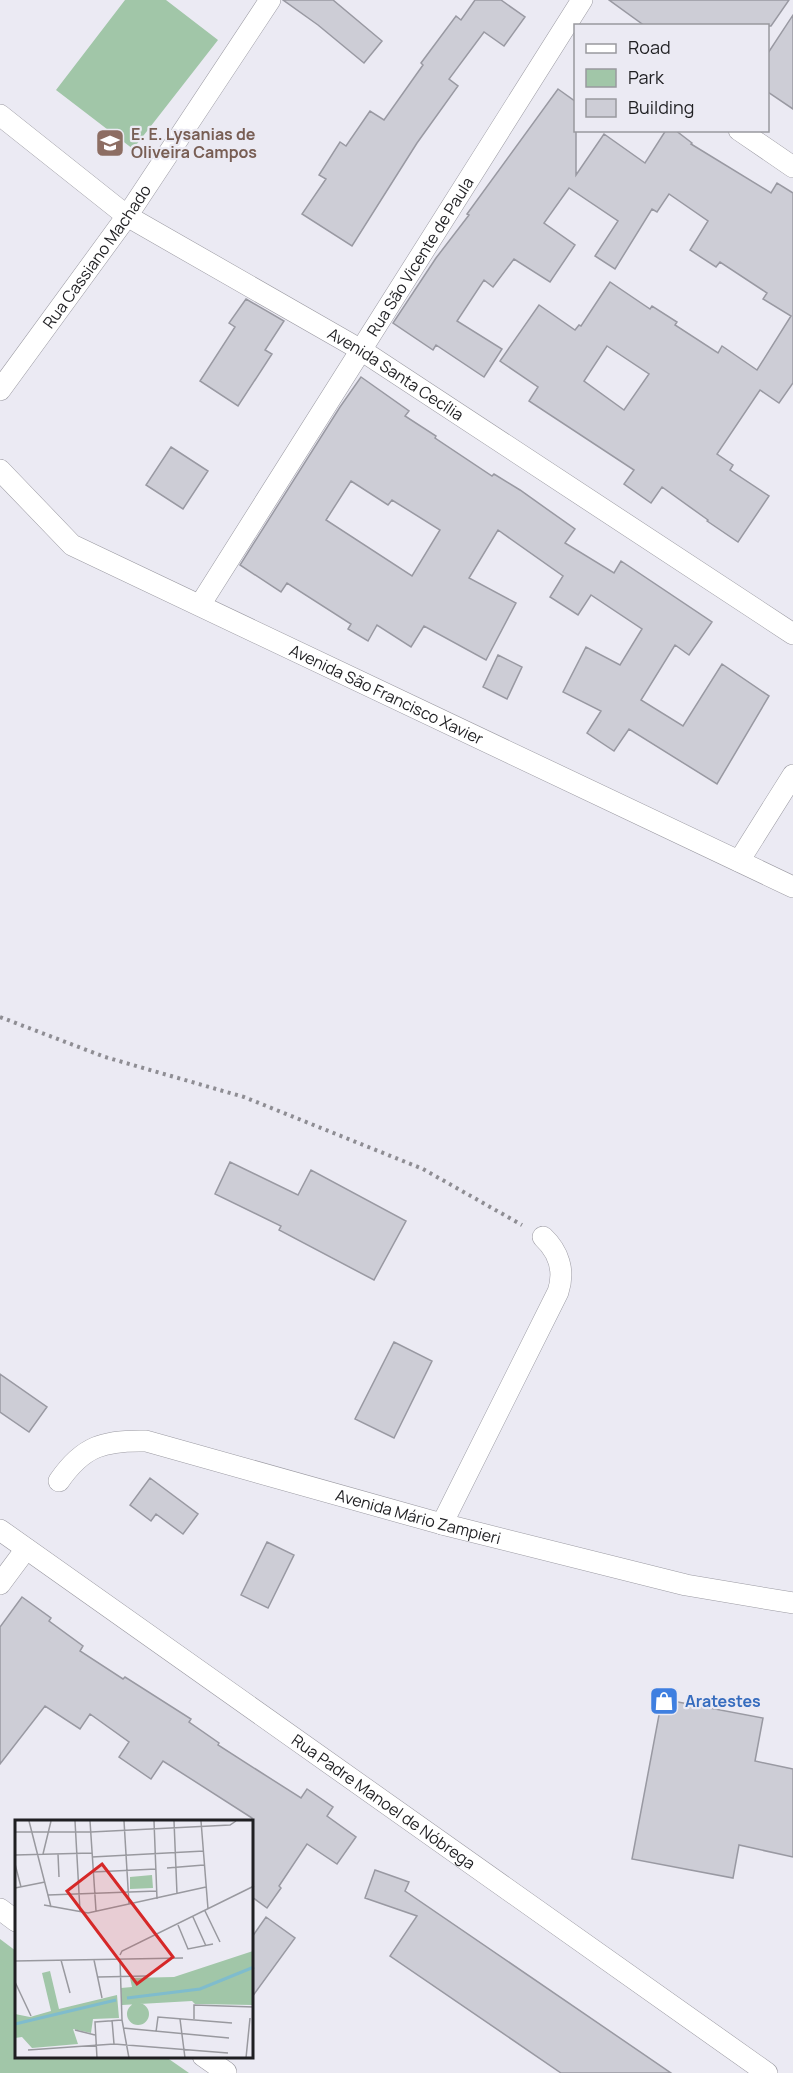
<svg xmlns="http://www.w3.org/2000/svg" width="793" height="2073" font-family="Manrope,sans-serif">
	<rect width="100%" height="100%" fill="#ebeaf3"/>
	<path fill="#a1c6a8" d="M 125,0 L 166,0 L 218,40 L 133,149 L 56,90 Z
		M 0,1939 L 16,1951 L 16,2056 L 166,2057 L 189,2073 L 0,2073 Z"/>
	<path fill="#cdcdd6" stroke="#9999a2" stroke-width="1.5" fill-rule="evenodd" d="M 283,0 L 333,0 L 382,41 L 364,63 L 318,25 Z
		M 475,0 L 501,0 L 525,17 L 504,46 L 484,32 L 449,79 L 458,86 L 417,143 L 352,246 L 302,214 L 326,179 L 319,175 L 340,142 L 346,146 L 370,111 L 384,120 L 423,65 L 421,63 L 456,16 L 461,20 Z
		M 609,0 L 789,0 L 771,26 L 645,26 Z
		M 793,15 L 793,109 L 768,92 L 768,53 Z
		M 558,89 L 576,102 L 576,175 L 604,134 L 645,163 L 666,130 L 675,130 L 692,143 L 691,144 L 771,193 L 777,183 L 793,193 L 793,383 L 779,403 L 760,390 L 717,454 L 733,465 L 730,470 L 769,496 L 738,542 L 707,521 L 708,520 L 662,487 L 651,503 L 624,484 L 634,470 L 529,401 L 538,387 L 500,361 L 539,305 L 575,330 L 579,325 L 581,326 L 610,282 L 650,309 L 652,306 L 677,322 L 675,325 L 718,353 L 722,346 L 757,370 L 791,316 L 763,299 L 767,293 L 720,262 L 716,267 L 690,250 L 708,221 L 669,194 L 657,212 L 652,209 L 615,269 L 595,256 L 618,221 L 569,188 L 544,223 L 575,245 L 550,282 L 514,259 L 493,287 L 484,280 L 457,321 L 502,349 L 484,377 L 436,345 L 433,350 L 393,323 L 436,258 L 469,215 L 467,214 ZM 607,346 L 649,374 L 624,410 L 584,381 Z
		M 246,299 L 284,321 L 265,350 L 272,354 L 238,406 L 200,381 L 235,327 L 229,323 Z
		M 361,377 L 409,411 L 405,416 L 436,436 L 435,438 L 492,476 L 494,474 L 520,490 L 575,529 L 565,543 L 614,573 L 621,561 L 712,622 L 689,655 L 675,645 L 641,700 L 683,726 L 722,664 L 769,696 L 717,784 L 629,729 L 614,751 L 587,733 L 601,711 L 563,692 L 586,647 L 620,665 L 642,629 L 591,595 L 578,615 L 550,597 L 563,576 L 498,530 L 469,578 L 516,603 L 486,660 L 424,626 L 411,647 L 377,625 L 368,641 L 348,629 L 351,624 L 287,583 L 281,592 L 240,565 L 340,407 ZM 351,481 L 388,505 L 392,500 L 440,530 L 412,576 L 326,520 Z
		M 171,447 L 208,471 L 183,509 L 146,485 Z
		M 498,655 L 522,667 L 507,699 L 483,687 Z
		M 230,1162 L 298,1195 L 311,1170 L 406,1221 L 374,1280 L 279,1230 L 281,1226 L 215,1194 Z
		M 394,1342 L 432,1361 L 394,1438 L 355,1419 Z
		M 0,1374 L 47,1407 L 29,1432 L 0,1412 Z
		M 150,1478 L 198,1514 L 183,1534 L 156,1514 L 151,1521 L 130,1505 Z
		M 267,1542 L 294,1555 L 268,1608 L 241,1595 Z
		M 22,1597 L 51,1618 L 49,1621 L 83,1646 L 80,1651 L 123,1679 L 125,1677 L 191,1719 L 189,1722 L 219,1743 L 218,1745 L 301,1798 L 307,1789 L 333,1807 L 327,1816 L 356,1837 L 337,1864 L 307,1844 L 279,1886 L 281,1888 L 267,1908 L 252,1897 L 252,1818 L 163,1761 L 151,1779 L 119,1757 L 129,1742 L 90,1714 L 80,1729 L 45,1706 L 0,1764 L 0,1627 Z
		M 662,1699 L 763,1718 L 755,1761 L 793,1769 L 793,1857 L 739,1845 L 733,1878 L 632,1859 Z
		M 375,1870 L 409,1882 L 405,1891 L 671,2073 L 561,2073 L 390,1956 L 417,1916 L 365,1898 Z
		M 266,1917 L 295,1938 L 252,1997 L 252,1937 Z"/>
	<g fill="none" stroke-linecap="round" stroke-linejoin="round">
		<g stroke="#9b9aa2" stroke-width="22">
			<g id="minor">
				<path id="s1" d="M 0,115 L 127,216 L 361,350 L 793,634"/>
				<path d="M 739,130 L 793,167"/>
				<path id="s2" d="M 0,390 L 127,216 L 270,0"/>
				<path id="s3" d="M 0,470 L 72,545 L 793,887"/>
				<path id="s4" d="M 200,605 L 582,0"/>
				<path d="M 739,861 L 793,775"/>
				<path id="s5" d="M 59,1481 C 83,1446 104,1440 146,1441 L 442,1524 L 686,1585 L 793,1603"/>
				<path d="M 442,1524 L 558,1292 C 565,1271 559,1252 543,1237"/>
				<path id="s6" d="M 0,1530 L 767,2073"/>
				<path d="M 0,1584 L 26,1549"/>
				<path d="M 0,1909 L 16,1921"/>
				<path d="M 203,2056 L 226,2072"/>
			</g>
		</g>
		<path stroke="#8e8d93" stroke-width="4" stroke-dasharray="3 4.5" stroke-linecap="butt" d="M 0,1017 L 105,1057 L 244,1097 L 423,1169 L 522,1225"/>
		<use href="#minor" stroke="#fff" stroke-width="21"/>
	</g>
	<defs>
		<g id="school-square" transform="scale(1.5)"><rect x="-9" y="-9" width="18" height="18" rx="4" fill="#8d6e63" stroke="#ebeaf3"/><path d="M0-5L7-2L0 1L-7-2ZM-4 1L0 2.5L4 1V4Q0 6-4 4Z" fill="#fff"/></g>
		<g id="shop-square" transform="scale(1.5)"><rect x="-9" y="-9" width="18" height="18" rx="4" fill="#3f7fe0" stroke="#ebeaf3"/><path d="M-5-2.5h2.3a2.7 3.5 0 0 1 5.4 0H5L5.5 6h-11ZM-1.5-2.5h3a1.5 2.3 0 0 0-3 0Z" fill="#fff"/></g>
	</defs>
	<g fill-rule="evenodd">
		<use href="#school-square" x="110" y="143"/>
		<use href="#shop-square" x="664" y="1701"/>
	</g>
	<g text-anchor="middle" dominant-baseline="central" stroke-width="4.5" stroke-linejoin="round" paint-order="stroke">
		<g font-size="16" font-weight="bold" fill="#785e54" stroke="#ebeaf3" text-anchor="start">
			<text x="131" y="134">E. E. Lysanias de<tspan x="131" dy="18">Oliveira Campos</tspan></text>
		</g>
		<g font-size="16" fill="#1f1f22" stroke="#ebeaf3">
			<text stroke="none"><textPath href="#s2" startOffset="165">Rua Cassiano Machado</textPath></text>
			<text stroke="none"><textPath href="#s4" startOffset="412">Rua São Vicente de Paula</textPath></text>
			<text stroke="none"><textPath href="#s1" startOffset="474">Avenida Santa Cecília</textPath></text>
			<text stroke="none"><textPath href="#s3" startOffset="452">Avenida São Francisco Xavier</textPath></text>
			<text stroke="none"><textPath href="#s5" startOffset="384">Avenida Mário Zampieri</textPath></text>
			<text stroke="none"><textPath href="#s6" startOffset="470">Rua Padre Manoel de Nóbrega</textPath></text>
		</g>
		<g font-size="16" font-weight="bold" fill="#366cbe" stroke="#ebeaf3" text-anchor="start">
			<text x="685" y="1701">Aratestes</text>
		</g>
	</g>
	<g transform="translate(15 1820)">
		<rect width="238" height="238" fill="#ebeaf3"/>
		<path d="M 137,55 L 138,68 L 115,69 L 115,57 ZM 238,131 L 238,185 L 180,184 L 177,181 L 107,185 L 106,168 L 117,167 L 115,158 L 159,157 ZM 35,151 L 44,189 L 102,175 L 104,198 L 78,199 L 76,213 L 58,209 L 63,224 L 17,228 L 7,217 L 0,218 L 0,194 L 15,197 L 36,191 L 27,153 ZM112 194a11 11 0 1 1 22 0a11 11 0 1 1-22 0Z" fill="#a1c6a8"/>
		<path fill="none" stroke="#7fbccd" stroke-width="3" d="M 112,178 L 185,169 L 239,147M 0,204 L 101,180"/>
		<path fill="none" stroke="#99999f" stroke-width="1.5" d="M 14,1 L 36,87M 60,1 L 65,91M 75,1 L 81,91M 109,1 L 114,84M 139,1 L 142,79M 159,1 L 162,74M 186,1 L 193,89M 0,12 L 76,12 L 215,5 L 221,1M 28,34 L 36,1M 43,34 L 44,57M 0,35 L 77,33M 77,37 L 189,31M 0,44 L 6,67M 152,48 L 189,45M 78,52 L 141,49M 0,68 L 30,62M 33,75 L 142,71M 29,85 L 73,93 L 191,67M 190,91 L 205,122M 178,97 L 191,126M 163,105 L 173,129 L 198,124M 105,135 L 107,131 L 239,66M 46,140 L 55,173M 79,140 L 87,178M 105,140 L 107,200 L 114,238M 0,141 L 168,138M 83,157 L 132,156M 0,162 L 16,196M 165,199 L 170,238M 179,199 L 179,185 L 239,187M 97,200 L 99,224M 108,208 L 214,218M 60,210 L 80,215M 141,212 L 143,197 L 217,203M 13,230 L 99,224 L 213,233M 82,238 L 80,202 L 107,200M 231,238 L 235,198"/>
		<path fill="#d62828" fill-opacity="0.15" stroke="#d62828" stroke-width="3" d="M 87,44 L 158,137 L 122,164 L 52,71 Z"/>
		<rect width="238" height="238" fill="none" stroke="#1f1f22" stroke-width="3"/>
	</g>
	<rect x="574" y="24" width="195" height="108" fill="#ebeaf3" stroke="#99999f" stroke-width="1.5"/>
	<rect x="586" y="44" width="30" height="9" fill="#ffffff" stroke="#99999f" stroke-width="1.5"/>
	<text x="628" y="54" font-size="18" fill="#1f1f22">Road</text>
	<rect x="586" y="69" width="30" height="18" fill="#a1c6a8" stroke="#99999f" stroke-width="1.5"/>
	<text x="628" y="84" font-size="18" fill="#1f1f22">Park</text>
	<rect x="586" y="99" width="30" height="18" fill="#cdcdd6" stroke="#99999f" stroke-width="1.5"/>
	<text x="628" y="114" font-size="18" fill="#1f1f22">Building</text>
</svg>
